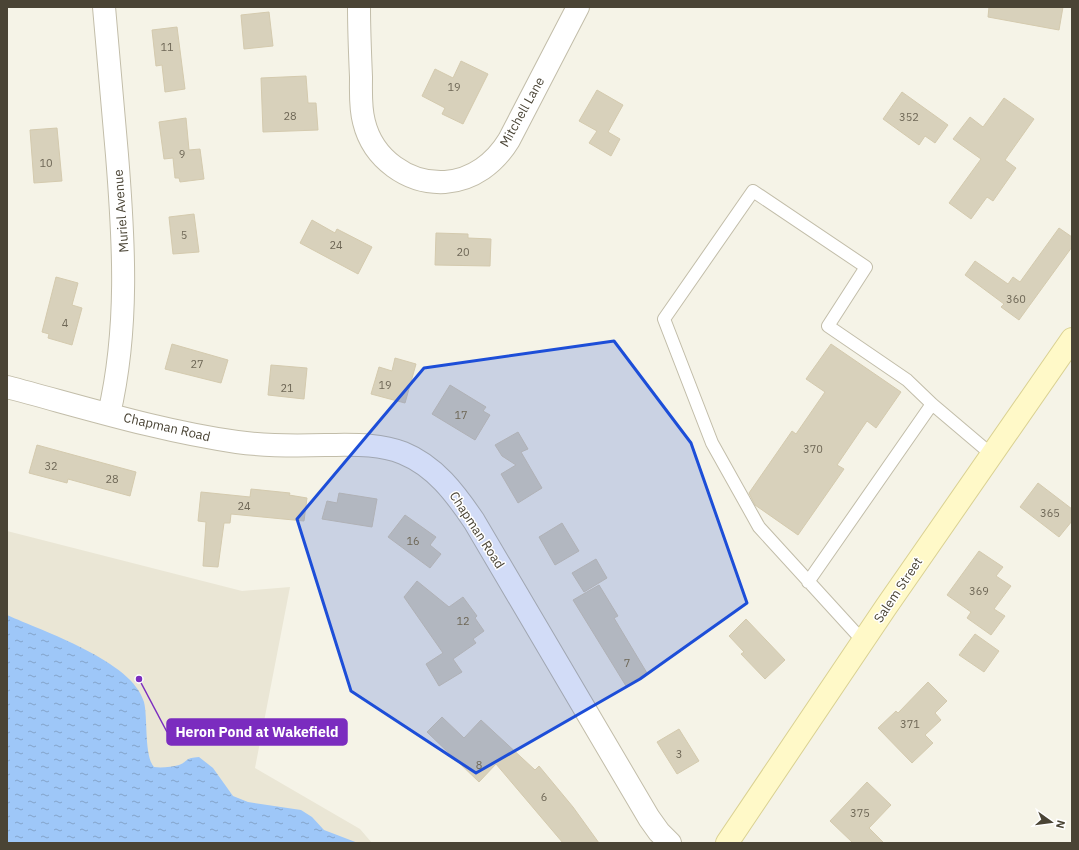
<svg xmlns="http://www.w3.org/2000/svg" width="1079" height="850" font-family="'IBM Plex Sans',sans-serif">
	<defs>
		<pattern id="water-ripples" width="26" height="14" patternUnits="userSpaceOnUse"><rect width="26" height="14" fill="#9ec7f8"/><path d="M2 4q2-2 4 0t4 0M15 11q2-2 4 0t4 0" fill="none" stroke="#83a3ca"/></pattern>
	</defs>
	<rect width="100%" height="100%" fill="#f5f3e7"/>
	<path fill="#eae6d5" d="M 7,531 L 242,591 L 290,587 L 255,768 L 360,829 L 372,843 L 7,843 Z"/>
	<path fill="url(#water-ripples)" d="M 7,615 C 42,631 133,661 144,702 C 148,718 144,756 154,767 C 161,768 172,767 179,765 C 189,761 184,758 199,757 L 213,768 L 233,796 L 248,802 L 301,810 L 312,817 L 324,830 L 358,843 L 7,843 Z"/>
	<path fill="#d8d1bb" stroke="#d4caae" d="M 989,7 L 1063,7 L 1059,30 L 988,17 Z
		M 269,12 L 273,46 L 244,49 L 241,15 Z
		M 177,27 L 185,89 L 165,92 L 162,65 L 156,66 L 152,30 Z
		M 461,61 L 488,74 L 463,124 L 442,114 L 445,108 L 422,96 L 435,69 L 453,78 Z
		M 306,76 L 308,103 L 316,103 L 318,130 L 263,132 L 261,78 Z
		M 597,90 L 623,105 L 608,132 L 620,139 L 611,156 L 589,143 L 597,131 L 579,121 Z
		M 902,92 L 948,125 L 935,143 L 925,136 L 919,145 L 883,119 Z
		M 1004,98 L 1034,119 L 1005,160 L 1016,168 L 993,201 L 987,197 L 971,219 L 949,203 L 981,159 L 953,139 L 970,117 L 983,127 Z
		M 186,118 L 189,150 L 200,149 L 204,179 L 180,182 L 179,178 L 175,178 L 173,158 L 164,159 L 159,122 Z
		M 57,128 L 62,181 L 34,183 L 30,130 Z
		M 194,214 L 199,252 L 173,254 L 169,217 Z
		M 312,220 L 335,233 L 337,229 L 372,247 L 358,274 L 300,243 Z
		M 1059,228 L 1072,237 L 1072,247 L 1019,320 L 1001,307 L 1004,304 L 965,275 L 975,261 L 1008,284 L 1013,277 L 1020,282 Z
		M 436,233 L 468,234 L 468,238 L 491,239 L 490,266 L 435,265 Z
		M 56,277 L 78,283 L 72,305 L 82,308 L 72,345 L 48,338 L 49,334 L 42,332 Z
		M 172,344 L 228,360 L 221,383 L 165,369 Z
		M 831,344 L 901,392 L 876,428 L 867,421 L 837,465 L 844,469 L 798,535 L 755,505 L 749,493 L 792,431 L 796,434 L 825,392 L 806,379 Z
		M 395,358 L 416,364 L 405,403 L 371,394 L 379,367 L 392,371 Z
		M 271,365 L 307,368 L 304,399 L 268,395 Z
		M 450,385 L 486,407 L 483,411 L 490,415 L 475,440 L 432,414 Z
		M 518,432 L 528,449 L 521,452 L 542,488 L 518,503 L 501,474 L 516,465 L 502,456 L 495,445 Z
		M 37,445 L 136,472 L 130,496 L 68,479 L 67,483 L 29,473 Z
		M 1038,483 L 1072,509 L 1072,521 L 1059,537 L 1020,507 Z
		M 251,489 L 290,493 L 289,495 L 307,498 L 304,521 L 231,514 L 230,523 L 224,523 L 218,567 L 203,566 L 206,522 L 198,521 L 201,492 L 250,497 Z
		M 339,493 L 377,499 L 372,527 L 322,519 L 327,501 L 337,503 Z
		M 405,515 L 436,537 L 430,545 L 441,554 L 430,568 L 388,537 Z
		M 562,523 L 579,551 L 555,565 L 539,537 Z
		M 979,551 L 1003,567 L 996,576 L 1011,586 L 994,609 L 1005,616 L 991,635 L 967,618 L 971,612 L 947,595 Z
		M 596,559 L 607,578 L 584,592 L 572,573 Z
		M 417,581 L 449,607 L 463,597 L 477,616 L 475,618 L 484,631 L 473,639 L 476,643 L 453,659 L 462,672 L 439,686 L 426,664 L 443,653 L 404,597 Z
		M 599,585 L 618,616 L 614,618 L 647,673 L 626,686 L 573,600 Z
		M 746,619 L 785,660 L 765,679 L 741,654 L 744,652 L 729,636 Z
		M 975,634 L 999,651 L 984,672 L 959,655 Z
		M 928,682 L 947,701 L 935,713 L 941,720 L 925,735 L 933,743 L 912,763 L 878,728 L 896,711 L 898,713 Z
		M 442,717 L 464,738 L 481,720 L 535,770 L 539,766 L 573,807 L 599,843 L 563,843 L 496,764 L 479,782 L 427,732 Z
		M 679,729 L 699,761 L 677,774 L 657,742 Z
		M 867,782 L 891,805 L 869,828 L 884,843 L 853,843 L 830,821 Z"/>
	<g fill="none" stroke-linecap="round" stroke-linejoin="round">
		<g stroke="#c2bda9" stroke-width="14">
			<path id="lane" d="M 808,582 L 932,404
				M 863,641 L 759,527 L 712,443 L 664,319 L 753,191 L 866,267 L 828,326 L 907,380 L 932,404 L 991,454"/>
		</g>
		<g stroke="#c2bda9" stroke-width="24">
			<path id="street" d="M 104,7 C 108,56 113,106 117,155 C 124,242 129,328 109,414
				M 359,7 C 359,30 360,54 361,77 C 361,92 360,108 364,122 C 373,159 408,184 445,182 C 473,180 495,163 509,140 L 578,7
				M 7,387 C 83,407 159,431 237,442 C 266,446 295,446 325,445 C 350,445 378,443 403,453 C 435,466 455,493 474,521 L 649,818 L 659,832 L 670,843"/>
		</g>
		<g stroke="#dad192" stroke-width="24">
			<path id="secondary" d="M 727,843 L 886,607 L 1072,339"/>
		</g>
		<use href="#lane" stroke="#fff" stroke-width="12"/>
		<use href="#street" stroke="#fff" stroke-width="22"/>
		<use href="#secondary" stroke="#fff9c8" stroke-width="22"/>
	</g>
	<path fill="#1d4ed8" fill-opacity="0.2" stroke="#1d4ed8" stroke-width="3" stroke-linejoin="round" d="M 614,341 L 691,443 L 747,603 L 640,679 L 476,773 L 351,691 L 297,519 L 424,368 Z"/>
	<g text-anchor="middle" dominant-baseline="central" stroke-width="3" stroke-linejoin="round" paint-order="stroke">
		<g font-size="11" fill="#6e6756">
			<text x="167" y="47">11</text>
			<text x="454" y="87">19</text>
			<text x="290" y="116">28</text>
			<text x="909" y="117">352</text>
			<text x="182" y="154">9</text>
			<text x="46" y="163">10</text>
			<text x="184" y="235">5</text>
			<text x="336" y="245">24</text>
			<text x="463" y="252">20</text>
			<text x="1016" y="299">360</text>
			<text x="65" y="323">4</text>
			<text x="197" y="364">27</text>
			<text x="385" y="385">19</text>
			<text x="287" y="388">21</text>
			<text x="461" y="415">17</text>
			<text x="813" y="449">370</text>
			<text x="51" y="466">32</text>
			<text x="112" y="479">28</text>
			<text x="244" y="506">24</text>
			<text x="1050" y="513">365</text>
			<text x="413" y="541">16</text>
			<text x="979" y="591">369</text>
			<text x="463" y="621">12</text>
			<text x="627" y="663">7</text>
			<text x="910" y="724">371</text>
			<text x="679" y="754">3</text>
			<text x="479" y="765">8</text>
			<text x="544" y="797">6</text>
			<text x="860" y="813">375</text>
		</g>
		<g font-size="13" fill="#4a4435" stroke="#fff">
			<text transform="translate(522 112) rotate(-61)">Mitchell Lane</text>
			<text transform="translate(121 211) rotate(-94)">Muriel Avenue</text>
			<text transform="translate(167 427) rotate(13)">Chapman Road</text>
			<text transform="translate(477 530) rotate(57)">Chapman Road</text>
			<text transform="translate(898 590) rotate(-56)">Salem Street</text>
		</g>
	</g>
	<path fill="none" stroke="#7b2cbf" stroke-width="1.5" d="M139 679L167 732"/>
	<circle fill="#7b2cbf" stroke="#fff" stroke-width="1.5" cx="139" cy="679" r="4"/>
	<rect fill="#7b2cbf" stroke="#7b2cbf" stroke-width="1.5" x="167" y="719" width="180" height="26" rx="4"/>
	<g font-size="14" text-anchor="middle" font-weight="bold" fill="#fff">
		<text x="257" y="737">Heron Pond at Wakefield</text>
	</g>
	<rect width="1079" height="850" fill="none" stroke="#4a4435" stroke-width="16"/>
	<g transform="translate(1051 822) rotate(104)" stroke="#ffffff" stroke-width="3" paint-order="stroke">
	<path d="M0-3L7 15L0 10L-7 15Z" fill="#4a4435"/>
	<text y="-6" font-size="11" font-weight="bold" text-anchor="middle" fill="#4a4435">N</text>
	</g>
</svg>
